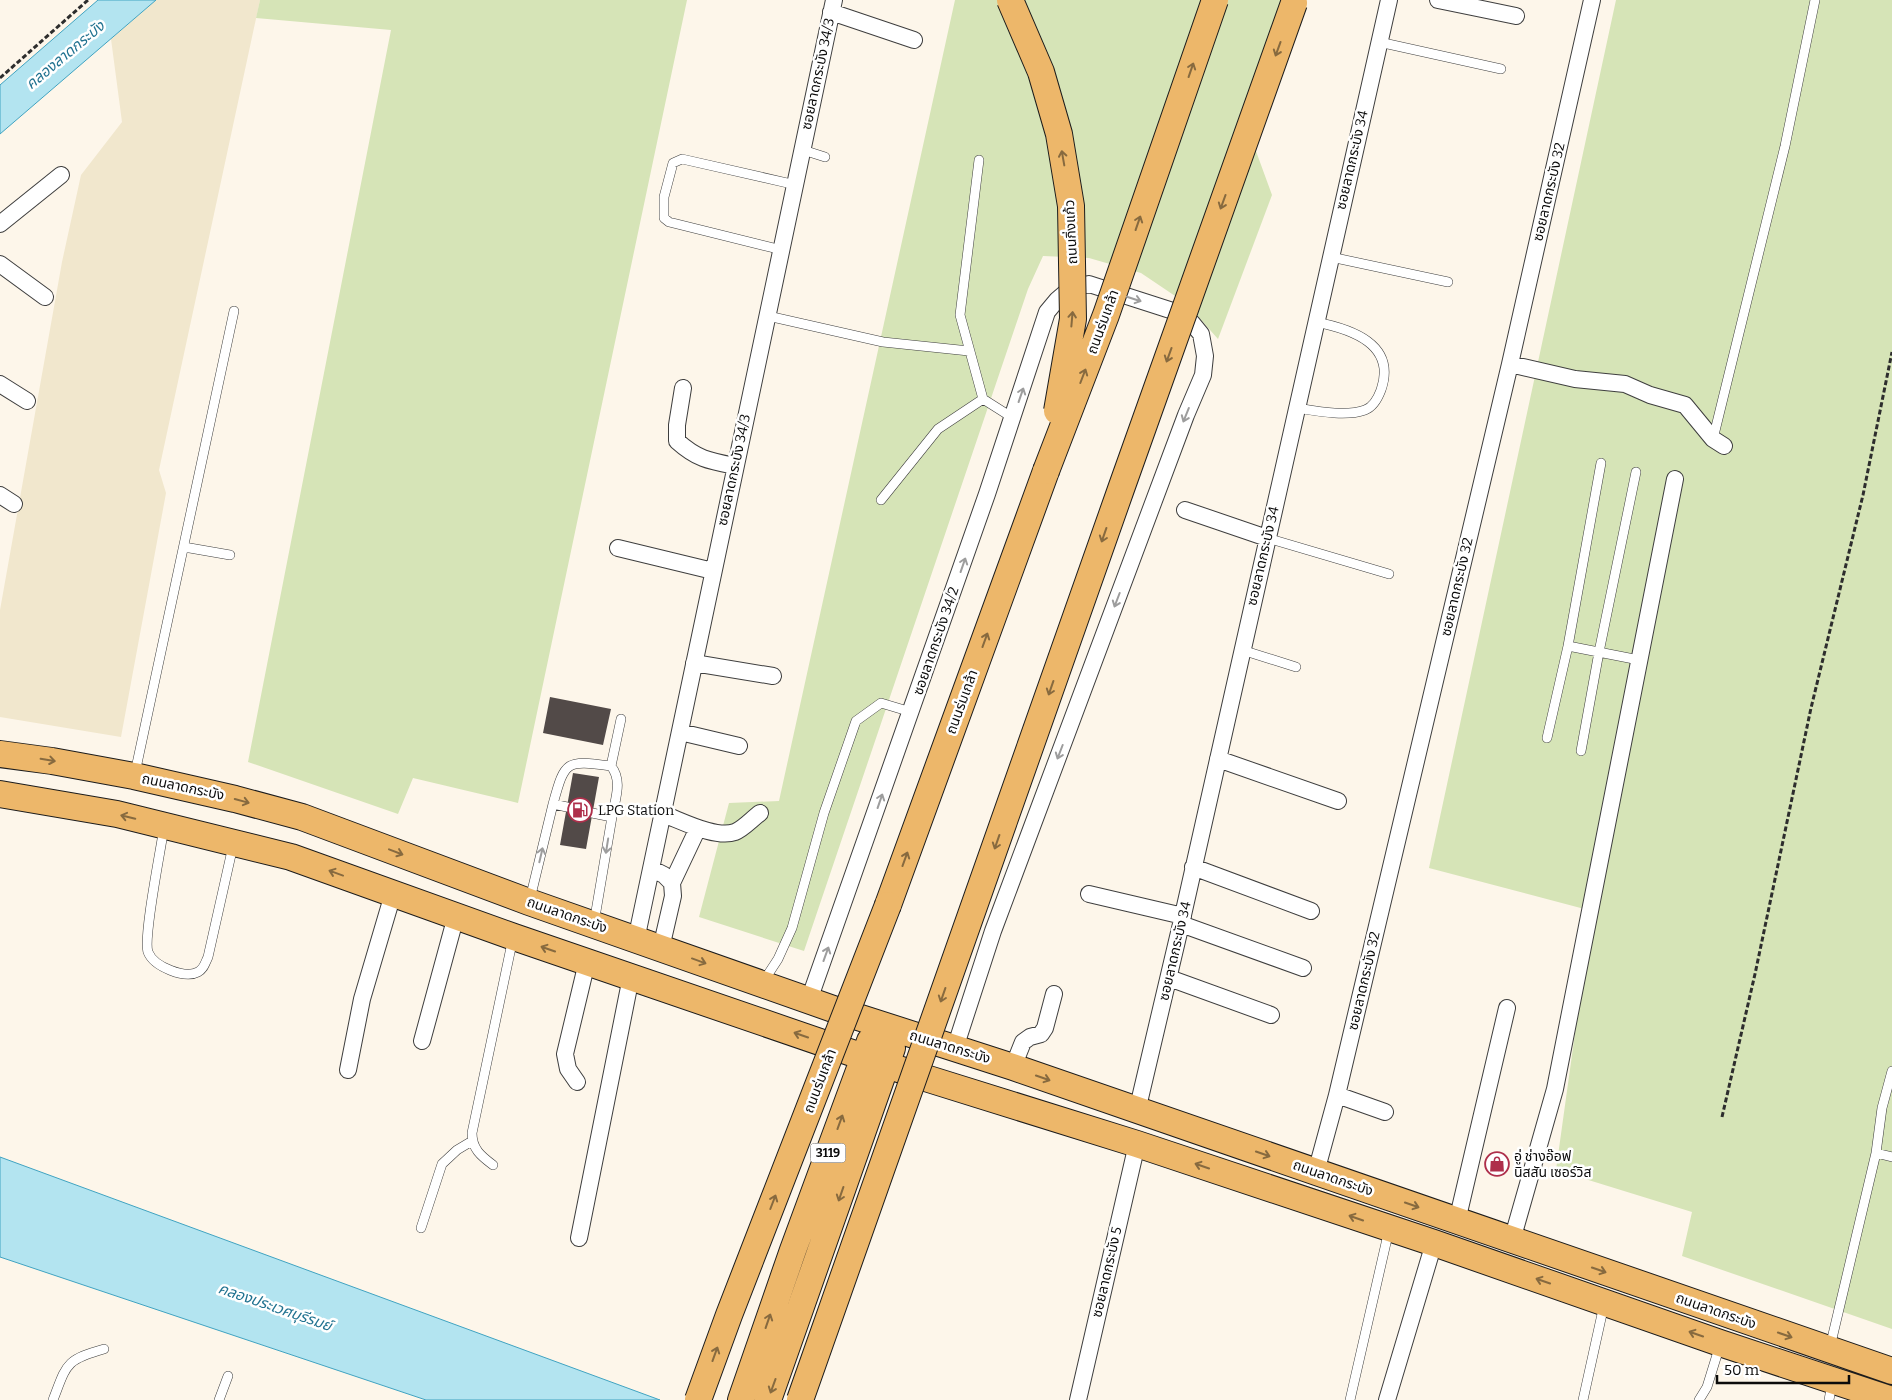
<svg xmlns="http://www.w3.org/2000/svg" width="1892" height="1400" font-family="Bitter,'Noto Sans Thai',serif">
	<rect width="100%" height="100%" fill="#fdf6ea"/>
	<path fill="#f1e7cd" d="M 156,0 L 260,0 L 159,470 L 166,493 L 121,737 L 0,717 L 0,610 L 62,262 L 81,175 L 122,122 L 111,39 Z"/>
	<path fill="#d6e4b7" d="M 260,0 L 687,0 L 518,803 L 413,778 L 398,814 L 248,762 L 391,30 L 256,18 Z
		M 955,0 L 1297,0 L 1249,132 L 1272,195 L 1218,339 L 1187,304 L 1141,273 L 1089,258 L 1043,256 L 1028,289 L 804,951 L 699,917 L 729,803 L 779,801 Z
		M 1616,0 L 1892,0 L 1892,1329 L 1682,1256 L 1692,1212 L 1556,1170 L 1592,911 L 1429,868 Z"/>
	<path fill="#b3e4f0" stroke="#40a3c1" d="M 98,0 L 156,0 L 0,134 L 0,85 Z
		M 0,1157 L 660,1400 L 426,1400 L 0,1257 Z"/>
	<path fill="#524a48" d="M 550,697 L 611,709 L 603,745 L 543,733 Z
		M 573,773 L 599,777 L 586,849 L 560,845 Z"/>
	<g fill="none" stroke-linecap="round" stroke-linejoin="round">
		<g stroke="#3e3e3e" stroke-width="10">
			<path id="service" d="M 1379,42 L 1501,69
				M 803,150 L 825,157
				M 979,160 L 960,315 L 983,399 L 1013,418
				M 782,250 L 669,222 L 664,218 L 664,197 L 673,163 L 682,159 L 796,185
				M 1331,257 L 1448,282
				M 768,316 L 883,342 L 969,351
				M 1297,408 C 1316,411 1346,417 1365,410 C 1373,407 1378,398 1381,390 C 1397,344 1351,329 1316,322
				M 1713,439 L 1785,146 L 1815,0
				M 881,500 L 938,429 L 983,399
				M 1267,538 L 1389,574
				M 184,547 L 230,555
				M 1568,646 L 1601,463
				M 1242,650 L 1296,667
				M 1547,738 L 1568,646 L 1639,660
				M 1581,751 L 1599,652 L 1636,472
				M 611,766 L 621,719
				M 135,773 L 234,311
				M 553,804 C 565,760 566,760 611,766 C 623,781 615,799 612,817
				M 592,813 L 612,817 L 594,923
				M 164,827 C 161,849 143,937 148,952 C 154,967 185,979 198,972 C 204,969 205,963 208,957 L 233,846
				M 530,899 L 553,804 L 567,807
				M 763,982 L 778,959 L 792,928 L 824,813 L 856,721 L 881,703 L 911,712
				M 1876,1153 L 1892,1157
				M 493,1165 C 481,1156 472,1149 472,1133 L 513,938
				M 421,1228 L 442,1164 L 457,1150 L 472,1141
				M 1830,1347 L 1876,1153 L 1882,1108 L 1892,1071
				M 53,1400 C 67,1364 65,1360 104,1349
				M 219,1400 L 228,1376
				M 1350,1400 L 1389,1230
				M 1583,1400 L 1604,1305
				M 1699,1400 L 1707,1387 L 1720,1345
				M 1829,1400 L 1832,1383"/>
		</g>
		<g stroke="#3e3e3e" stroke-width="18">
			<path id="minor" d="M 1438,0 L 1516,16
				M 831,12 L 914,40
				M 0,224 L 61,175
				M 0,264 L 45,297
				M 1510,364 L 1575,379 L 1625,384 L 1650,395 L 1685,405 L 1713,439 L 1724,446
				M 0,384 L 27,401
				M 683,388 L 677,425 L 677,441 C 697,459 709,461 735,466
				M 0,495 L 14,504
				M 1185,510 L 1267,538
				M 618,548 L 713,571
				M 694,663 L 773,676
				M 680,732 L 739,746
				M 1218,759 L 1338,801
				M 663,814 C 682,821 716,839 735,832 C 743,829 752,819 760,813
				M 1193,867 L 1311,911
				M 652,869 L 664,875 L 672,883 L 673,896 L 661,948
				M 672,883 L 698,828
				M 1089,894 L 1183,916
				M 1181,924 L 1303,968
				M 636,940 L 834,0
				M 1169,978 L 1271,1015
				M 809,1000 L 987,494 L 1047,312 L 1057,300 L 1071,288 L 1089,284 L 1173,311 L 1192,323 L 1201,334 L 1205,356 L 1203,375 L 1186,415 L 993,931 L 955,1048
				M 422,1041 L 456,916
				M 1013,1067 L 1023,1042 L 1030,1037 L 1041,1034 L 1045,1028 L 1054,994
				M 348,1070 L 362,999 L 393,894
				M 577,1082 L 568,1069 L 565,1054 L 587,962
				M 1337,1095 L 1385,1112
				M 1137,1111 L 1181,924 L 1389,0
				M 1316,1172 L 1337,1095 L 1510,364 L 1592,0
				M 1457,1221 L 1507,1008
				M 579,1238 L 631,977
				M 1512,1240 L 1555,1089 L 1675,479
				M 1078,1400 L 1137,1144
				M 1387,1400 L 1434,1243"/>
		</g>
		<g stroke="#1c1c1c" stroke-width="28">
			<path id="primary" d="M 0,754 L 52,761 L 134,776 L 235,799 L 302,817 L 529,902 L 836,1010 L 1013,1067 L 1892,1371
				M 0,794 L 117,814 L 291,857 L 514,937 L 919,1076 L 1137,1144 L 1434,1243 L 1720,1343 L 1892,1400
				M 888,905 L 1046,471
				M 741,1400 L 793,1250 L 870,1041
				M 768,1400 L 892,1048"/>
		</g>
		<path stroke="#2d2d2d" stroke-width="3" stroke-dasharray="5 2.5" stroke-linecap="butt" d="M 0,78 L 88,0
			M 1722,1117 L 1755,974 L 1811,708 L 1863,495 L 1892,352"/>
		<use href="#service" stroke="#fff" stroke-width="9"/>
		<use href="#minor" stroke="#fff" stroke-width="16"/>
		<use href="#primary" stroke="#edb76a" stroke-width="26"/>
		<g stroke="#1c1c1c" stroke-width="28" stroke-linecap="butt">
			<path id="primary-bridge" d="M 1010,0 L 1041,72 L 1059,134 L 1071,206 L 1073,319 L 1057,411
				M 1046,471 L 1106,315 L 1215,0
				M 698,1400 L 729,1315 L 888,905
				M 800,1400 L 1121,489 L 1294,3"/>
		</g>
		<use href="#primary-bridge" stroke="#edb76a" stroke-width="26"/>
	</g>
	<defs><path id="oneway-shaft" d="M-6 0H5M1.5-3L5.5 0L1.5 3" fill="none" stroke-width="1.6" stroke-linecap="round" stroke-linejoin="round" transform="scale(1.25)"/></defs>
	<g stroke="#876a3f">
		<use href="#oneway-shaft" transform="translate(1278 49) rotate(110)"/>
		<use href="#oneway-shaft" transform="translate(1191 70) rotate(-71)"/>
		<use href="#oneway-shaft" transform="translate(1063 158) rotate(-100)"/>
		<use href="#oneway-shaft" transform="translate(1223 202) rotate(110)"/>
		<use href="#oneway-shaft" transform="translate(1138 223) rotate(-71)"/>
		<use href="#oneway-shaft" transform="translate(1072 319) rotate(-85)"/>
		<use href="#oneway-shaft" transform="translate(1169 355) rotate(110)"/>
		<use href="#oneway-shaft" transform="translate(1083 376) rotate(-69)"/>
		<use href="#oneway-shaft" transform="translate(1104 535) rotate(109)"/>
		<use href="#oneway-shaft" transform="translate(985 640) rotate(-70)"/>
		<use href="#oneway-shaft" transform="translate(1051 688) rotate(109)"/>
		<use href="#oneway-shaft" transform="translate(48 760) rotate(9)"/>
		<use href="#oneway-shaft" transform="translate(242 801) rotate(15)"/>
		<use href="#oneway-shaft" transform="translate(128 817) rotate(-166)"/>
		<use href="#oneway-shaft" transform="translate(997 842) rotate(109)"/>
		<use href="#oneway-shaft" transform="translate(396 852) rotate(21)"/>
		<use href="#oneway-shaft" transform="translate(905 859) rotate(-70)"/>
		<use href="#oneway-shaft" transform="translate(336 873) rotate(-160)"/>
		<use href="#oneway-shaft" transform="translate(548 949) rotate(-161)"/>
		<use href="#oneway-shaft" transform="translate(699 961) rotate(20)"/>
		<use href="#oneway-shaft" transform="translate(943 995) rotate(109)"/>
		<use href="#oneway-shaft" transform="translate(801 1035) rotate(-161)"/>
		<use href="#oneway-shaft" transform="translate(1043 1078) rotate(19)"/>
		<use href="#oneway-shaft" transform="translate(840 1122) rotate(-70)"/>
		<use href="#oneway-shaft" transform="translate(1263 1154) rotate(19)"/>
		<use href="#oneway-shaft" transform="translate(1202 1166) rotate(-161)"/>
		<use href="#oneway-shaft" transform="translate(841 1194) rotate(109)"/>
		<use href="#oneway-shaft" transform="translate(773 1202) rotate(-69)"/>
		<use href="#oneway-shaft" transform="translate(1412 1205) rotate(19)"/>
		<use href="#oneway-shaft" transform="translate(1356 1218) rotate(-161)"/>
		<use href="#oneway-shaft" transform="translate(1599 1270) rotate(19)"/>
		<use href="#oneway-shaft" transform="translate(1543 1281) rotate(-161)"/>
		<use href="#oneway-shaft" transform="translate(768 1321) rotate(-71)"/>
		<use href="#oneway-shaft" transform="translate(1696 1334) rotate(-161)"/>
		<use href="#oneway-shaft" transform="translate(1785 1335) rotate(19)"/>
		<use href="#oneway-shaft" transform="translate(715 1354) rotate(-70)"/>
		<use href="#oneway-shaft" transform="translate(773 1386) rotate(110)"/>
	</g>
	<g stroke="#9d9d9d">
		<use href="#oneway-shaft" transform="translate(1134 299) rotate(18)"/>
		<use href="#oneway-shaft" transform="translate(1021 395) rotate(-71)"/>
		<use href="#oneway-shaft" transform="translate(1186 415) rotate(112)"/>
		<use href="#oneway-shaft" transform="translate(963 565) rotate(-71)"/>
		<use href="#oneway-shaft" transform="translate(1117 600) rotate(111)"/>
		<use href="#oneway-shaft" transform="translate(1060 752) rotate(111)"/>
		<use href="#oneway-shaft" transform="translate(880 801) rotate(-71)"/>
		<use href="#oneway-shaft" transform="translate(607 846) rotate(99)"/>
		<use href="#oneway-shaft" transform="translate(541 855) rotate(-77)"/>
		<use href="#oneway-shaft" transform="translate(826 954) rotate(-70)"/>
	</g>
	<defs>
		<g id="fuel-ring" transform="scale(1.25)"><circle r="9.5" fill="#fff" stroke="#ae2f4b" stroke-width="1.5"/><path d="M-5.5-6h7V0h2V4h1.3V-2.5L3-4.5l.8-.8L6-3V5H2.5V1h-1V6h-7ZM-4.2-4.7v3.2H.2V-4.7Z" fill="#ae2f4b"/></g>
		<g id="shop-ring" transform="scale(1.25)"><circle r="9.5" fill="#fff" stroke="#ae2f4b" stroke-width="1.5"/><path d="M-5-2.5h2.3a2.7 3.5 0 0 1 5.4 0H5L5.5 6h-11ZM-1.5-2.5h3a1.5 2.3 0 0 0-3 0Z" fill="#ae2f4b"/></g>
	</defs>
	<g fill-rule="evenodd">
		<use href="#fuel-ring" x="580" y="810"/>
		<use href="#shop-ring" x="1497" y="1164"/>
	</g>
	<g text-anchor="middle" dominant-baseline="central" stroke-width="5" stroke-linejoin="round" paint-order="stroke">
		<rect fill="#fff" stroke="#545454" stroke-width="1" x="810.5" y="1143.5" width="35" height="19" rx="4"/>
		<g font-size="12" font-weight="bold" fill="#0b0b0b">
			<text x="828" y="1153">3119</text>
		</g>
		<g font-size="14" fill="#0b0b0b" stroke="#fff">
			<text transform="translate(818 74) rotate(-78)">ซอยลาดกระบัง 34/3</text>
			<text transform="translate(1352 160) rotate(-77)">ซอยลาดกระบัง 34</text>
			<text transform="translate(1549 192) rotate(-77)">ซอยลาดกระบัง 32</text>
			<text transform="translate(1071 232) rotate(-93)">ถนนกิ่งแก้ว</text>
			<text transform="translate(1103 322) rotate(-70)">ถนนร่มเกล้า</text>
			<text transform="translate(734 470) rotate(-78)">ซอยลาดกระบัง 34/3</text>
			<text transform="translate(1263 556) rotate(-77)">ซอยลาดกระบัง 34</text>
			<text transform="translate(1457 587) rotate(-77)">ซอยลาดกระบัง 32</text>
			<text transform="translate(936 641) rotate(-71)">ซอยลาดกระบัง 34/2</text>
			<text transform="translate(962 702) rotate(-70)">ถนนร่มเกล้า</text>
			<text transform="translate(183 787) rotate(12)">ถนนลาดกระบัง</text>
			<text transform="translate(567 915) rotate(19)">ถนนลาดกระบัง</text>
			<text transform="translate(1175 951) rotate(-77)">ซอยลาดกระบัง 34</text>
			<text transform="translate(1364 981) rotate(-77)">ซอยลาดกระบัง 32</text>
			<text transform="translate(950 1047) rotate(17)">ถนนลาดกระบัง</text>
			<text transform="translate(820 1081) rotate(-69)">ถนนร่มเกล้า</text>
			<text transform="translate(1333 1178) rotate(19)">ถนนลาดกระบัง</text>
			<text transform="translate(1107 1272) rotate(-77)">ซอยลาดกระบัง 5</text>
			<text transform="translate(1716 1311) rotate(19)">ถนนลาดกระบัง</text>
		</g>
		<g font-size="14" fill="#0b0b0b" stroke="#fff" text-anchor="start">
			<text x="598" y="810">LPG Station</text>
			<text x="1514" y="1156">อู่ ช่างอ๊อฟ<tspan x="1514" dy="16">นิสสัน เซอร์วิส</tspan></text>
		</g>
		<g font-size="15" font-style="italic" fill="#207290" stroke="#fff">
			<text transform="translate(65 55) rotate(-40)">คลองลาดกระบัง</text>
			<text transform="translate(275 1307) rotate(19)">คลองประเวศบุรีรมย์</text>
		</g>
	</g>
	<path d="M1717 1375v8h132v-8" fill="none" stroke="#0b0b0b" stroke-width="2.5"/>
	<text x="1724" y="1375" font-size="15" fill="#0b0b0b" stroke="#ffffff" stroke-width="4" paint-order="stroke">50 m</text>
</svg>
